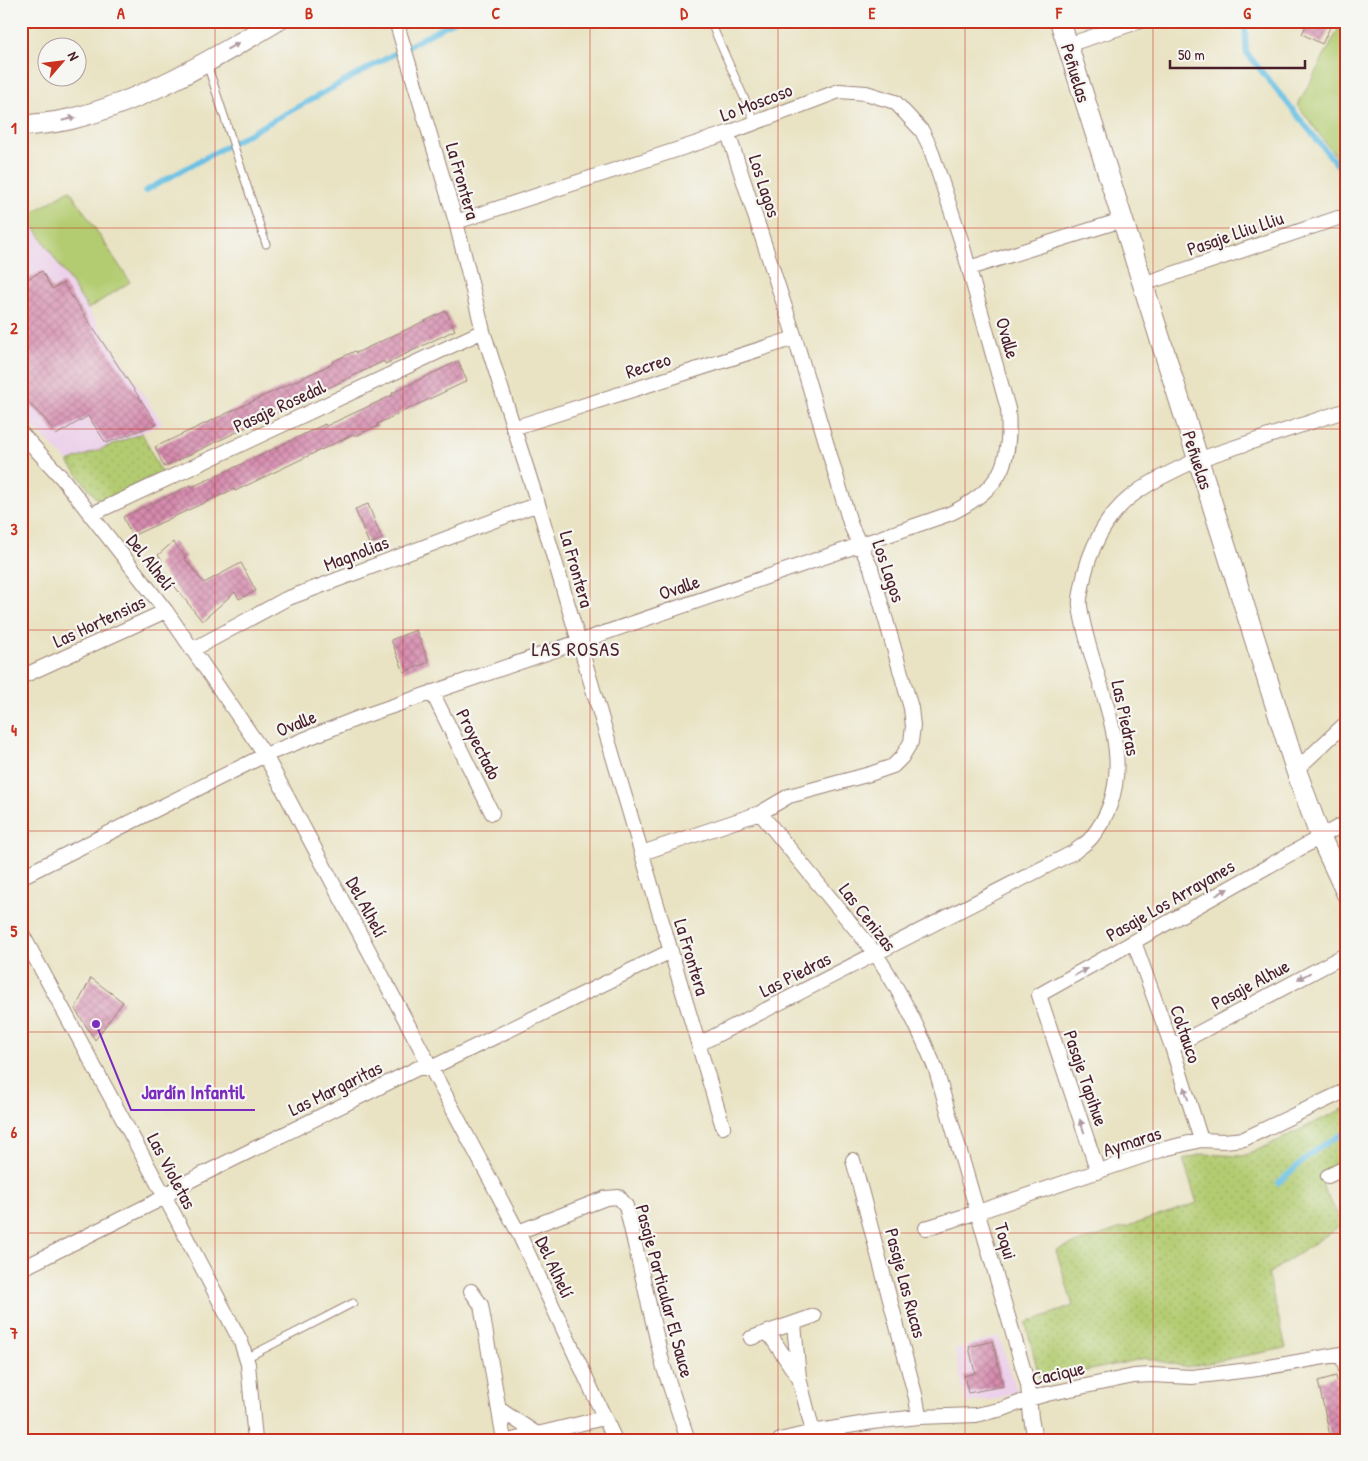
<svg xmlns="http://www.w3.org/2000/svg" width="1368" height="1461" font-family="'Patrick Hand',sans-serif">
	<defs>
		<pattern id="green-dots" width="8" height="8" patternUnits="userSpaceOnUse" patternTransform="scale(1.25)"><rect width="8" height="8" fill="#b3cc71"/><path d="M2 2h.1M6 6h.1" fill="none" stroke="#9baf62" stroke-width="1.8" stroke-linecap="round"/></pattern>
		<pattern id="building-cross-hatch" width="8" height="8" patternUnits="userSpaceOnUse" patternTransform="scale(1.25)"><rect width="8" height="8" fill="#d68bae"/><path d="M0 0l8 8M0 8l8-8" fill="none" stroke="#b0718e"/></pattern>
	</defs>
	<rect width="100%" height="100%" fill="#f6f6f2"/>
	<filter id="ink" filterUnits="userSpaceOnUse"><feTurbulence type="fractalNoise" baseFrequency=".02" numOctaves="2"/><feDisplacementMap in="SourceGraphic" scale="10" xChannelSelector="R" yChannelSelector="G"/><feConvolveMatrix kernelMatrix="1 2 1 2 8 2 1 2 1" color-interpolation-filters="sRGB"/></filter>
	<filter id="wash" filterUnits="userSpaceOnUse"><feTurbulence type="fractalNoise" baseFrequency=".0096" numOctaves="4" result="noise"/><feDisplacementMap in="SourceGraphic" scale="20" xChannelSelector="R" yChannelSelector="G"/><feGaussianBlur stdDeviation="1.12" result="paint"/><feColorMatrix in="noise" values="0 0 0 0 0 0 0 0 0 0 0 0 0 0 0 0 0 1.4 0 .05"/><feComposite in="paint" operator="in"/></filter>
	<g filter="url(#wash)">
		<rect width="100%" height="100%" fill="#e9e3c3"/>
		<path fill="#ecd1ea" d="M 21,208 L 163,424 L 68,462 L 21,414 Z
			M 999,1336 L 1017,1390 L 997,1399 L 966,1403 L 955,1350 Z"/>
		<path fill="url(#green-dots)" stroke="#7e764e" d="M 142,433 L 161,472 L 100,503 L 68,462 Z
			M 1347,1107 L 1347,1161 L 1325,1172 L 1323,1187 L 1343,1224 L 1268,1274 L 1286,1348 L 1187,1367 L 1146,1358 L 1040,1381 L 1026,1323 L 1073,1306 L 1056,1250 L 1197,1203 L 1183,1159 L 1203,1154 L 1242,1156 L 1254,1152 Z"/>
		<path fill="#b3cc71" stroke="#7e764e" d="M 1343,21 L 1347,21 L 1347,172 L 1298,105 Z
			M 70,190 L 130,282 L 88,309 L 27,216 Z"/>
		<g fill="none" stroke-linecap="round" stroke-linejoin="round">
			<path stroke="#67c0e4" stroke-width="5.5" d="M 1245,21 L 1246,52 L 1347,177
				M 145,191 L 454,21
				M 1278,1183 L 1317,1149 L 1347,1131"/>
		</g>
		<g id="blocks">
			<path fill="url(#building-cross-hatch)" d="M 1308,21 L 1333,21 L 1322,44 L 1302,34 Z
				M 42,271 L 52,289 L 63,283 L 157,424 L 106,443 L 88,416 L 56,435 L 45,419 L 21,396 L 21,283 Z
				M 446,311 L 455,330 L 385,364 L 384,361 L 164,467 L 155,447 L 332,364 L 332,362 L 355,351 L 356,353 Z
				M 458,361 L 467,381 L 377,424 L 378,426 L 355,436 L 354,434 L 235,491 L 234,489 L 132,536 L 123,517 L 191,485 L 192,487 L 257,457 L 325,424 L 326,426 L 393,395 L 392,393 Z
				M 368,504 L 382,539 L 369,544 L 355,509 Z
				M 173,542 L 186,557 L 184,558 L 204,583 L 241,563 L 256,591 L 239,599 L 235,592 L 202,621 L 157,564 L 162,560 L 158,555 Z
				M 416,630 L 429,662 L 404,672 L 391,640 Z
				M 91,978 L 123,1002 L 95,1040 L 75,1009 Z
				M 993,1341 L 1003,1386 L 968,1393 L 964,1376 L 975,1373 L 969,1347 Z
				M 1336,1376 L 1347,1423 L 1347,1440 L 1331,1440 L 1318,1381 Z"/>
		</g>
	</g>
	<g filter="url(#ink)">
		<use href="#blocks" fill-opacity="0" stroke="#9a8177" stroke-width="1"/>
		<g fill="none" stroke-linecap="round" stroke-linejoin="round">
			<g stroke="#9a8177" stroke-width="9">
				<path id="lane" d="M 710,21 L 755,122
					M 207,64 L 266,244
					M 246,1358 L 353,1303"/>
			</g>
			<g stroke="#9a8177" stroke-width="16">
				<path id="street" d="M 396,21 L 456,222 L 483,331 L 538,504 L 723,1127
					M 1067,45 L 1141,21
					M 969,268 L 1122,220
					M 1143,284 L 1338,218
					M 513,428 L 795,338
					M 21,433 L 62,478 L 166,611 L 265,755 L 518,1232 L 615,1440
					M 90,515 L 483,331
					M 192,650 L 286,599 L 538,504
					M 21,677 L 166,611
					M 432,692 L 492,813
					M 1296,770 L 1347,722
					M 760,813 L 876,954 C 899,990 920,1030 936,1070 L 1028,1385 L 1031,1418 L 1035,1440
					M 642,853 L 760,813 L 789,796 L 870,774 L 893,766 L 902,757 L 911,742 L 913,726 L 911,708 L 871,568 L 851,526 L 795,338 L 728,133
					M 21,877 L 265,755 L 361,717 L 949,514 C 1000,490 1012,465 1008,409 L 961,240 L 930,147 L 922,131 L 895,102 L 866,93 L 839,91 L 728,133 L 456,222
					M 21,932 L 165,1197 L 241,1342 L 248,1364 L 255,1440
					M 1134,942 L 1172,1047 L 1201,1140
					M 699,1044 L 1074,852 C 1080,847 1087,843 1091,838 C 1150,766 1090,682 1080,606 C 1079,600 1081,593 1082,587 C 1088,551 1106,513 1137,492 C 1155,479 1177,469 1197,460 L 1347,410
					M 1172,1047 L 1347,954
					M 853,1160 L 916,1398 L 919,1417
					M 1098,1172 L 1039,995 L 1347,822
					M 1328,1176 L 1347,1167
					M 926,1228 L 978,1212 L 1164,1149 L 1201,1140 L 1224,1141 L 1244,1139 L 1347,1090
					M 518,1232 L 606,1198 L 619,1197 L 626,1206 L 663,1365 L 688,1440
					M 21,1269 L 165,1197 L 177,1187 L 418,1068 L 431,1068 L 671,951
					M 471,1291 L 481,1305 L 504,1440
					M 794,1324 L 799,1378 L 813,1432
					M 768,1332 L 798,1377
					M 751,1338 L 814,1316
					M 1342,1354 L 1347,1374
					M 499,1409 L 537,1434
					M 512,1440 L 604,1418
					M 780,1440 L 813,1432 L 872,1422 L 919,1417 L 976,1415 L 1003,1409 L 1029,1399 L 1047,1394 L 1134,1376 L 1151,1375 L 1192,1377 L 1257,1369 L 1347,1353"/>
			</g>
			<g stroke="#9a8177" stroke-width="22">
				<path id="secondary" d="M 1060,21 L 1296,770 L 1320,836 L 1347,894
					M 21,126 C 37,124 55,123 71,119 C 144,101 212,60 277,21"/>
			</g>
			<use href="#lane" stroke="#fff" stroke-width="7"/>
			<use href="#street" stroke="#fff" stroke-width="14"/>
			<use href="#secondary" stroke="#fff" stroke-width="20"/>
		</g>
		<defs><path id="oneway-solid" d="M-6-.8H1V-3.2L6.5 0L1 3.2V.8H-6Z" transform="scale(1.25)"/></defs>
		<g fill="#ae9aa0">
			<use href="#oneway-solid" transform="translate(233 46) rotate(-29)"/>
			<use href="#oneway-solid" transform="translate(69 119) rotate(-13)"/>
			<use href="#oneway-solid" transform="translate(1222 892) rotate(-30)"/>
			<use href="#oneway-solid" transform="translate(1081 972) rotate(-29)"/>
			<use href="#oneway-solid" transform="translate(1304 976) rotate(152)"/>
			<use href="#oneway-solid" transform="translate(1186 1093) rotate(-107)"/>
			<use href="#oneway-solid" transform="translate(1082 1126) rotate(-109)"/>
		</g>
	</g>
	<path fill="none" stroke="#c8321e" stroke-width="1" stroke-opacity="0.55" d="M 215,21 L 215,1440M 403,21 L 403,1440M 590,21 L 590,1440M 778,21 L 778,1440M 965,21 L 965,1440M 1153,21 L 1153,1440M 21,228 L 1347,228M 21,429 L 1347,429M 21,630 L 1347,630M 21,831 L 1347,831M 21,1032 L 1347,1032M 21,1233 L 1347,1233"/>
	<g text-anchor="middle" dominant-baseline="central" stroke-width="4.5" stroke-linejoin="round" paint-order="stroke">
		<g font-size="19" fill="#4a1f2b" stroke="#f6f6f2">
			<text transform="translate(1076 73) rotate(73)">Peñuelas</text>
			<text transform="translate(756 102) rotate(-21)">Lo Moscoso</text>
			<text transform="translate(463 181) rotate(74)">La Frontera</text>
			<text transform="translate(765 186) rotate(72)">Los Lagos</text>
			<text transform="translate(1235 233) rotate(-19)">Pasaje Lliu Lliu</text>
			<text transform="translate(1008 338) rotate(74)">Ovalle</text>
			<text transform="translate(648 365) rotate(-18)">Recreo</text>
			<text transform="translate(279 406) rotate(-25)">Pasaje Rosedal</text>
			<text transform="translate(1198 460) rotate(72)">Peñuelas</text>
			<text transform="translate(356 553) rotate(-21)">Magnolias</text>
			<text transform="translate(151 562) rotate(52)">Del Alhelí</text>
			<text transform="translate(577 569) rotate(74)">La Frontera</text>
			<text transform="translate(889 571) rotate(71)">Los Lagos</text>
			<text transform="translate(679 587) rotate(-19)">Ovalle</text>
			<text transform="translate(99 621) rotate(-25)">Las Hortensias</text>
			<text transform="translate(1126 718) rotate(78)">Las Piedras</text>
			<text transform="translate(296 723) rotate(-22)">Ovalle</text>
			<text transform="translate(479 744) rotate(63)">Proyectado</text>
			<text transform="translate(1170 900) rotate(-30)">Pasaje Los Arrayanes</text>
			<text transform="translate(367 907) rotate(62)">Del Alhelí</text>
			<text transform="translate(868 917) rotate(52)">Las Cenizas</text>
			<text transform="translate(692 957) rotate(73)">La Frontera</text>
			<text transform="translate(795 974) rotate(-27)">Las Piedras</text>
			<text transform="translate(1250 984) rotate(-28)">Pasaje Alhue</text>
			<text transform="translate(1186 1034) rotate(71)">Coltauco</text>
			<text transform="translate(1086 1078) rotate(71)">Pasaje Tapihue</text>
			<text transform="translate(335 1088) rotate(-26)">Las Margaritas</text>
			<text transform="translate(1132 1141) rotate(-18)">Aymaras</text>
			<text transform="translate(172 1171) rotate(62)">Las Violetas</text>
			<text transform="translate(1006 1241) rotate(74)">Toqui</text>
			<text transform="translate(555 1267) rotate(65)">Del Alhelí</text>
			<text transform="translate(906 1283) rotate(75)">Pasaje Las Rucas</text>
			<text transform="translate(665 1291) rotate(75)">Pasaje Particular El Sauce</text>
			<text transform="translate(1058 1373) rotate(-13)">Cacique</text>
		</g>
		<g font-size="20" letter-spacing="1" fill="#4a1f2b" stroke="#f6f6f2">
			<text x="576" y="648">LAS ROSAS</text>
		</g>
	</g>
	<path fill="none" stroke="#7b2cbf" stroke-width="2" d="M96 1024L131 1110H255"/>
	<circle fill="#7b2cbf" stroke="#f6f6f2" stroke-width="2" cx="96" cy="1024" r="5"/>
	<g font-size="20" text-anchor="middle" font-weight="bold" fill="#7b2cbf" stroke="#f6f6f2" stroke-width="4.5" stroke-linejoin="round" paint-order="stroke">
		<text x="193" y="1099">Jardín Infantil</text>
	</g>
	<rect width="1368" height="1461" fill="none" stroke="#f6f6f2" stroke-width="55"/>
	<g transform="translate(62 62) rotate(62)"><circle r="24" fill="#f6f6f2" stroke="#b1a0a2"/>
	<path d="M0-4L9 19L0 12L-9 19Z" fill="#c8321e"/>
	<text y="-8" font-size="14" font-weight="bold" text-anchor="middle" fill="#4a1f2b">N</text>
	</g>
	<path d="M1170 60v8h135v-8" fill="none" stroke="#4a1f2b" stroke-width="2.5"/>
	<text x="1178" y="60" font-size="15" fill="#4a1f2b" stroke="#f6f6f2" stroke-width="4" paint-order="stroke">50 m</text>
	<rect x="28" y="28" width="1312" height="1406" fill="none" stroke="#c8321e" stroke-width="2"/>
	<g font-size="16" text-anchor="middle" font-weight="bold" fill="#c8321e">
		<text x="121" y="19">A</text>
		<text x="309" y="19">B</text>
		<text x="496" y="19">C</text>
		<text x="684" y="19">D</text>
		<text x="872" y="19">E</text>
		<text x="1059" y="19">F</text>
		<text x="1247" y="19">G</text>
		<text x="14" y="134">1</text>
		<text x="14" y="334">2</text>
		<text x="14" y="535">3</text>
		<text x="14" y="736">4</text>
		<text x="14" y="937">5</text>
		<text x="14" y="1138">6</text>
		<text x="14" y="1339">7</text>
	</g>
</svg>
